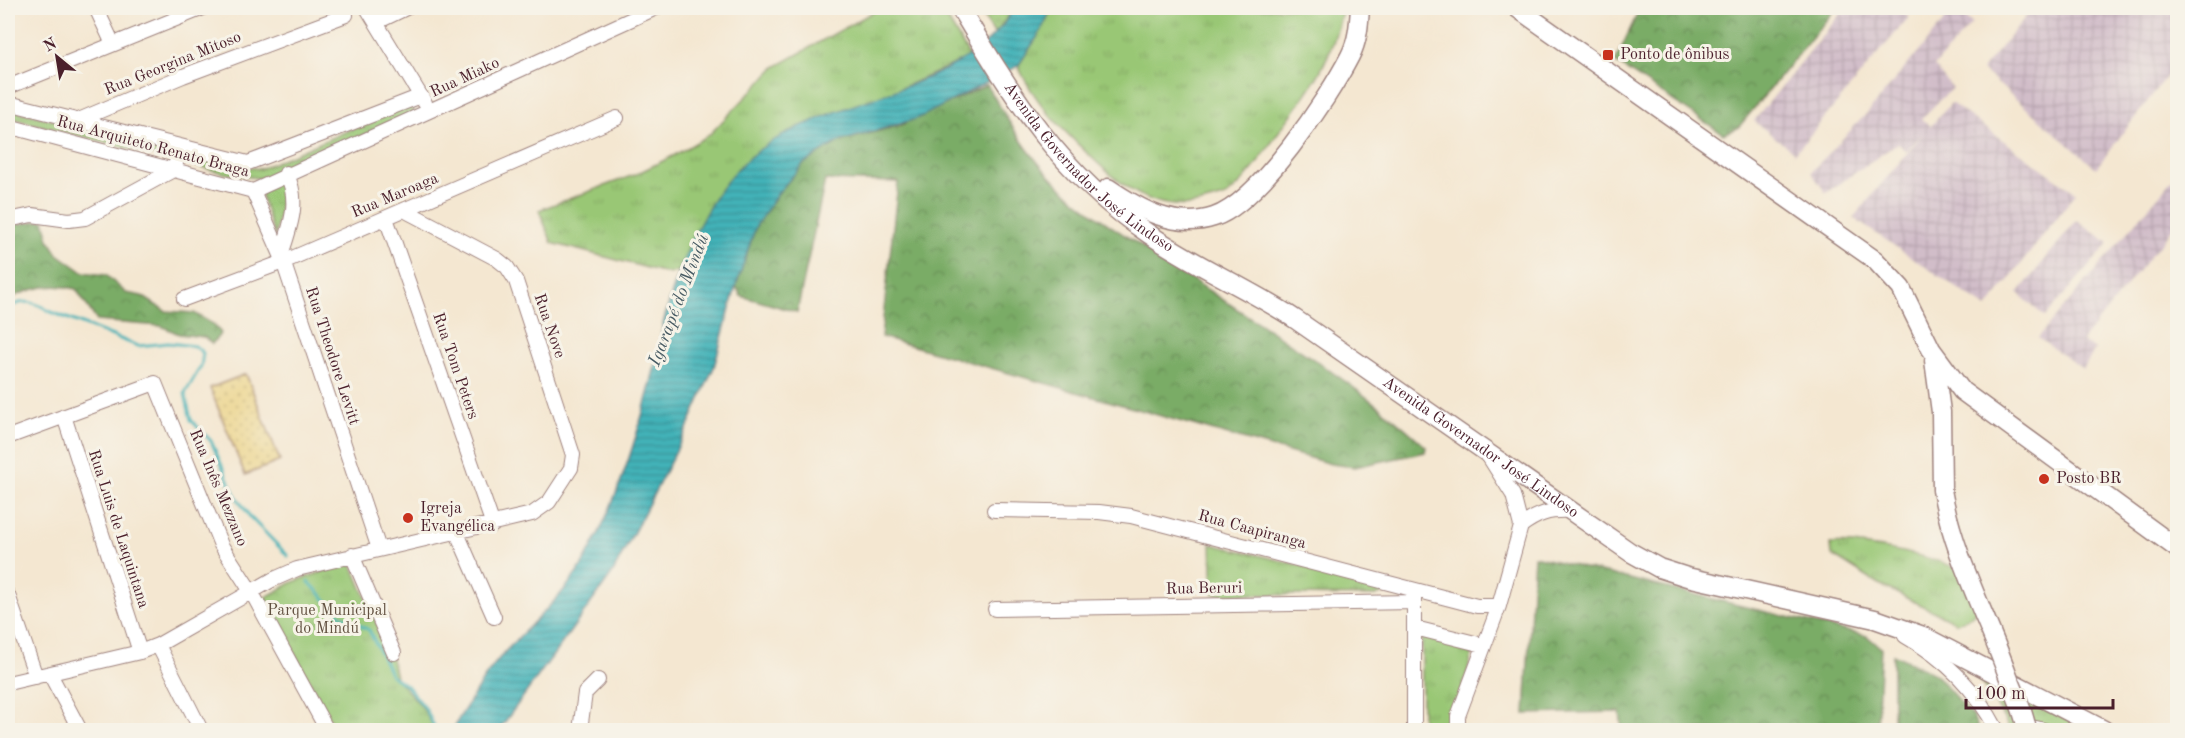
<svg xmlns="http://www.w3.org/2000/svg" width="2185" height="738" font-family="'Old Standard TT',serif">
	<defs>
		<pattern id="industrial-grid" width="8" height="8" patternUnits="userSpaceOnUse" patternTransform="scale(1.5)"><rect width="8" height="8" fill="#d1bdc9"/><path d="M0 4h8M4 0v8" fill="none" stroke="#b5a2ad"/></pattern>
		<pattern id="grass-tufts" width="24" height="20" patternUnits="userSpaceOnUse" patternTransform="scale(1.5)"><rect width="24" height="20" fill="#99c775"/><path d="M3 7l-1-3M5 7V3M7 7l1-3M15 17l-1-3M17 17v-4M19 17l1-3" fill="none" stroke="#85aa65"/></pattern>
		<pattern id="forest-crowns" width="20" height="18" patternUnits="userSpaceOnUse" patternTransform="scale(1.5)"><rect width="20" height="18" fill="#7aac66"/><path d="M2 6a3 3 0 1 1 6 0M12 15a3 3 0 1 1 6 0" fill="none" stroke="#668b54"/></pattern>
		<pattern id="sand-dots" width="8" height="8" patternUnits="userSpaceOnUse" patternTransform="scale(1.5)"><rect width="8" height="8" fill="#eeda9e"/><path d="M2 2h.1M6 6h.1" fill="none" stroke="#cebb88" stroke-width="1.8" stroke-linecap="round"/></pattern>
		<pattern id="water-rules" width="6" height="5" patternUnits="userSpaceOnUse" patternTransform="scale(1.5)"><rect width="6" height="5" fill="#42b2b8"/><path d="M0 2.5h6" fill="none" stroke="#399096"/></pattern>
	</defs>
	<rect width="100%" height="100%" fill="#f7f3e8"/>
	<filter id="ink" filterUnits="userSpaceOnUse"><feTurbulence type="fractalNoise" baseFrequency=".0167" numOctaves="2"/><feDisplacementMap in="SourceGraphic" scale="12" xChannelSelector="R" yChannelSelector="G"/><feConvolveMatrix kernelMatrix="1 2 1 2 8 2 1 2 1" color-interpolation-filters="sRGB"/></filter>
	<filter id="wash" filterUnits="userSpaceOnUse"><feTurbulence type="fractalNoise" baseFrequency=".008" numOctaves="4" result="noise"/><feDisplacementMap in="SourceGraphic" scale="24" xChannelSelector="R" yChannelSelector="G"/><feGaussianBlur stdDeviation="1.35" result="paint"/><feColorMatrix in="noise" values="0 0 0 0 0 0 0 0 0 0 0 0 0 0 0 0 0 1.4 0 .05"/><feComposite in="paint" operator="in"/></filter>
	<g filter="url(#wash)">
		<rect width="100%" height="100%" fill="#f4e7d1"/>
		<path fill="url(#industrial-grid)" d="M 1845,8 L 1899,8 L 1909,17 L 1795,153 L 1754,121 Z
			M 2033,8 L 2177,8 L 2177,63 L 2096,168 L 1982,70 Z
			M 1954,9 L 1972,23 L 1934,66 L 1952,88 L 1921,119 L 1931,126 L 1951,103 L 2076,193 L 1987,308 L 1853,218 L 1923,134 L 1906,151 L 1898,143 L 1826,193 L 1811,172 L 1869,111 Z
			M 2177,174 L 2177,223 L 2082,341 L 2095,350 L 2083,369 L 2038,338 Z
			M 2077,220 L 2109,243 L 2045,317 L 2018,293 Z"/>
		<path fill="url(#grass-tufts)" stroke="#727350" stroke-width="1.5" d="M 880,8 L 941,8 L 970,57 L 886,95 L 830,114 L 776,140 L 712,205 L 680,270 L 670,274 L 552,243 L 539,210 L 634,175 L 675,155 L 709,135 L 775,67 Z
			M 978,8 L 1014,8 L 995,35 Z
			M 1052,8 L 1343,8 C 1330,64 1314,84 1281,129 C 1265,151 1252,175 1230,193 C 1225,198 1216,199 1209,201 C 1158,217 1124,188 1089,155 C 1061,128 1034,102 1018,66 L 1040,33 Z
			M 409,104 L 415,113 L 276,174 L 283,190 L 275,237 L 261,195 L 263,179 L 223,173 L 8,117 L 8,109 L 226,163 L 260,169 Z
			M 1211,544 L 1383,585 L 1383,593 L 1375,596 L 1213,594 Z
			M 1831,544 C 1857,541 1947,557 1966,575 C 1972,581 1977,591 1982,598 L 1973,615 L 1957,623 L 1878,584 L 1832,555 Z
			M 351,562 L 392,659 L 396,678 L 422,707 L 435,730 L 336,730 L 264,598 L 293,582 Z
			M 1422,634 L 1468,649 L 1472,655 L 1456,712 L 1456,730 L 1422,730 Z
			M 1974,673 L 2089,730 L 2010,730 L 1994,700 Z"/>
		<path fill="url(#forest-crowns)" stroke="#626648" stroke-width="1.5" d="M 1640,8 L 1836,8 L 1738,128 L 1723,134 L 1615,62 Z
			M 987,85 C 1005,115 1024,149 1049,175 C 1083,211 1125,235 1166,262 C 1253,322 1349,375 1426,447 L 1425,452 L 1355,467 L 1331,464 L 881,337 L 898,182 L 825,180 L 797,312 L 741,296 L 736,286 L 756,226 L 778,193 L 803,164 L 838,142 L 901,125 Z
			M 44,220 L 49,240 L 58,254 L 83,272 L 106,275 L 126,293 L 142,296 L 165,311 L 194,313 L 213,324 L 221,333 L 212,344 L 204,337 L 179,334 L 161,326 L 97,321 L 76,289 C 53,283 29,288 8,300 L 8,226 Z
			M 1534,556 L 1867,636 L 1881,648 L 1877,730 L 1622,730 L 1620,712 L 1525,714 Z
			M 1893,654 L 1935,674 L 1973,717 L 1979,730 L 1893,730 Z"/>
		<path fill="url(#sand-dots)" stroke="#9c7c64" stroke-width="1.5" d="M 246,374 L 280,461 L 245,475 L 210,388 Z"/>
		<path fill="url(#water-rules)" stroke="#466872" stroke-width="1.5" d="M 1014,8 L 1052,8 L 1040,33 L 1018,66 L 919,118 L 838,142 L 803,164 L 778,193 L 756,226 L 736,286 L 714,367 L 686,431 L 658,486 L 612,574 L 499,730 L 453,730 C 457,720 464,710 470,701 C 478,687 487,673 497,661 C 527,625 567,596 588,554 C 621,493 641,425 657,358 C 660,345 661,332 664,320 C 678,268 701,208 738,168 C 809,94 965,99 1014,8 Z"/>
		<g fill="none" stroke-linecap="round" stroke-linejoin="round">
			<path stroke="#42b2b8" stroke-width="3" d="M 8,308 C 23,299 35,301 49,311 L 138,346 L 168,343 L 195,346 L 203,353 L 201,366 L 185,393 L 191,420 L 211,441 L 234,493 L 250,517 L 288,556
				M 309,582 L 340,615 L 369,630 L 391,675 L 408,687 L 425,708 L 436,730"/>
		</g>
	</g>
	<g filter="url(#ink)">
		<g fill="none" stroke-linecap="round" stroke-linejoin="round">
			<g stroke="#9f837e" stroke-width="16">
				<path id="minor" d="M 96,8 L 113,44
					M 367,8 L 425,103
					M 377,22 L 406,8
					M 8,87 L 203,8
					M 8,103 L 248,163 L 421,96
					M 81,119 L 183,76 L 346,15
					M 8,126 L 253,191 L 656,8
					M 253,191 L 281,255 L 379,549
					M 386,218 L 493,525
					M 8,220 L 32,215 L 69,220 L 85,218 L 175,169 L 179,146
					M 281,255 C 290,227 301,201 286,173
					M 184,299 L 283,262 L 617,118
					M 64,416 L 140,652
					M 8,437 L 155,383 L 221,545 L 252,593 L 327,730
					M 994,510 L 1099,512 L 1131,516 L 1477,606 L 1499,606
					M 1521,526 C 1537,514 1549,510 1569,511
					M 457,533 L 494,617
					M 352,555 L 394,653
					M 1414,592 L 1414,730
					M 8,595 L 36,677
					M 995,609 L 1413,602
					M 1415,628 L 1483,645
					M 1905,636 C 1946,659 1976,689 1997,730
					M 158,645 L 201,730
					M 50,674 L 80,730
					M 8,683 L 140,652 L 158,645 L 272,580 L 297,569 L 532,514 L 549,502 L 571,468 L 573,455 L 516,281 L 507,267 L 497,259 L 404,210
					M 580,730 L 585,693 L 598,680
					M 1458,730 L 1458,716 L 1499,606 L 1521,526 L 1513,495 L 1489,457
					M 2027,730 L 2036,728 L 2044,730"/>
			</g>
			<g stroke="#9f837e" stroke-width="21">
				<g id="major">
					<path id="s1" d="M 960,8 C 1013,97 1060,174 1149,234 C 1195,266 1248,288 1295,319 L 1630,552 L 1659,568 L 1687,577 L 1875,619 L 1923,636 L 2104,730"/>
					<path d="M 1517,8 L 1875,260 L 1901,288 L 1931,349 L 1962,391 L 2178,549"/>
					<path d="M 1108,188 C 1139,209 1175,230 1214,217 C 1259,202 1328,99 1350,56 C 1358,41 1359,24 1360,8"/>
					<path d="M 1934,360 L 1941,412 L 1942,490"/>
				</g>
			</g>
			<use href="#minor" stroke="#fff" stroke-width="14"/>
			<use href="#major" stroke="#fff" stroke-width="18"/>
			<g stroke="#9f837e" stroke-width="21" stroke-linecap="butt">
				<path id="major-bridge" d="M 1942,490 C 1953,554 1985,612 2007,673 C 2014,692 2024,711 2027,730"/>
			</g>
			<use href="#major-bridge" stroke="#fff" stroke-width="18"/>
		</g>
	</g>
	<g fill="#c8321e" stroke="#f7f3e8" stroke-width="2">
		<rect x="1602" y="49" width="12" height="12" rx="3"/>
		<circle cx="2044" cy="479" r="6"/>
		<circle cx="408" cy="518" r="6"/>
	</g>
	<g text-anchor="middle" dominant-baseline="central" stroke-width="6" stroke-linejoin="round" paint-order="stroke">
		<g font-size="16" fill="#4a1f2b" stroke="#f7f3e8" text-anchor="start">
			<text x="1620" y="55">Ponto de ônibus</text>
			<text x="2056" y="479">Posto BR</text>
			<text x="420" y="509">Igreja<tspan x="420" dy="18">Evangélica</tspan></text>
		</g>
		<g font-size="16" fill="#4a1f2b" stroke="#f7f3e8">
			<text transform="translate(173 64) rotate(-22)">Rua Georgina Mitoso</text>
			<text transform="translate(465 78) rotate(-25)">Rua Miako</text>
			<text transform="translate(153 147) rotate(15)">Rua Arquiteto Renato Braga</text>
			<text stroke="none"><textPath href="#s1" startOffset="207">Avenida Governador José Lindoso</textPath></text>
			<text transform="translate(395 196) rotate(-23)">Rua Maroaga</text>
			<text transform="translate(549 326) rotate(71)">Rua Nove</text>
			<text transform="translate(332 356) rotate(72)">Rua Theodore Levitt</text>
			<text transform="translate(455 366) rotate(71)">Rua Tom Peters</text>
			<text stroke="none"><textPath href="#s1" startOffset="692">Avenida Governador José Lindoso</textPath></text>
			<text transform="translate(218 488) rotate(67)">Rua Inês Mezzano</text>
			<text transform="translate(118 529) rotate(72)">Rua Luis de Laquintana</text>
			<text transform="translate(1252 530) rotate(15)">Rua Caapiranga</text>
			<text transform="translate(1204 589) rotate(-1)">Rua Beruri</text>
		</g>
		<g font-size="16" fill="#625141" stroke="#f7f3e8">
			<text x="327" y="611">Parque Municipal<tspan x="327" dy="18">do Mindú</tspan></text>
		</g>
		<g font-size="18" font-style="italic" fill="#475a63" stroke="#f7f3e8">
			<text transform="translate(679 300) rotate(-69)">Igarapé do Mindú</text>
		</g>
	</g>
	<rect width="2185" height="738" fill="none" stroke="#f7f3e8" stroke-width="30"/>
	<g transform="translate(57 57) rotate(330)" stroke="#f7f3e8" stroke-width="4.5" paint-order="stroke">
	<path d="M0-4.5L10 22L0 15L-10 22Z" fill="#4a1f2b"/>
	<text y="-9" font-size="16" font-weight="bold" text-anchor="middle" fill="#4a1f2b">N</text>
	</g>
	<path d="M1966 699v9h147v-9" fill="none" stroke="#4a1f2b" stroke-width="3"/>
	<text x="1975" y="699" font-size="18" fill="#4a1f2b" stroke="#f7f3e8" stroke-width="4.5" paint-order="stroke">100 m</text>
</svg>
